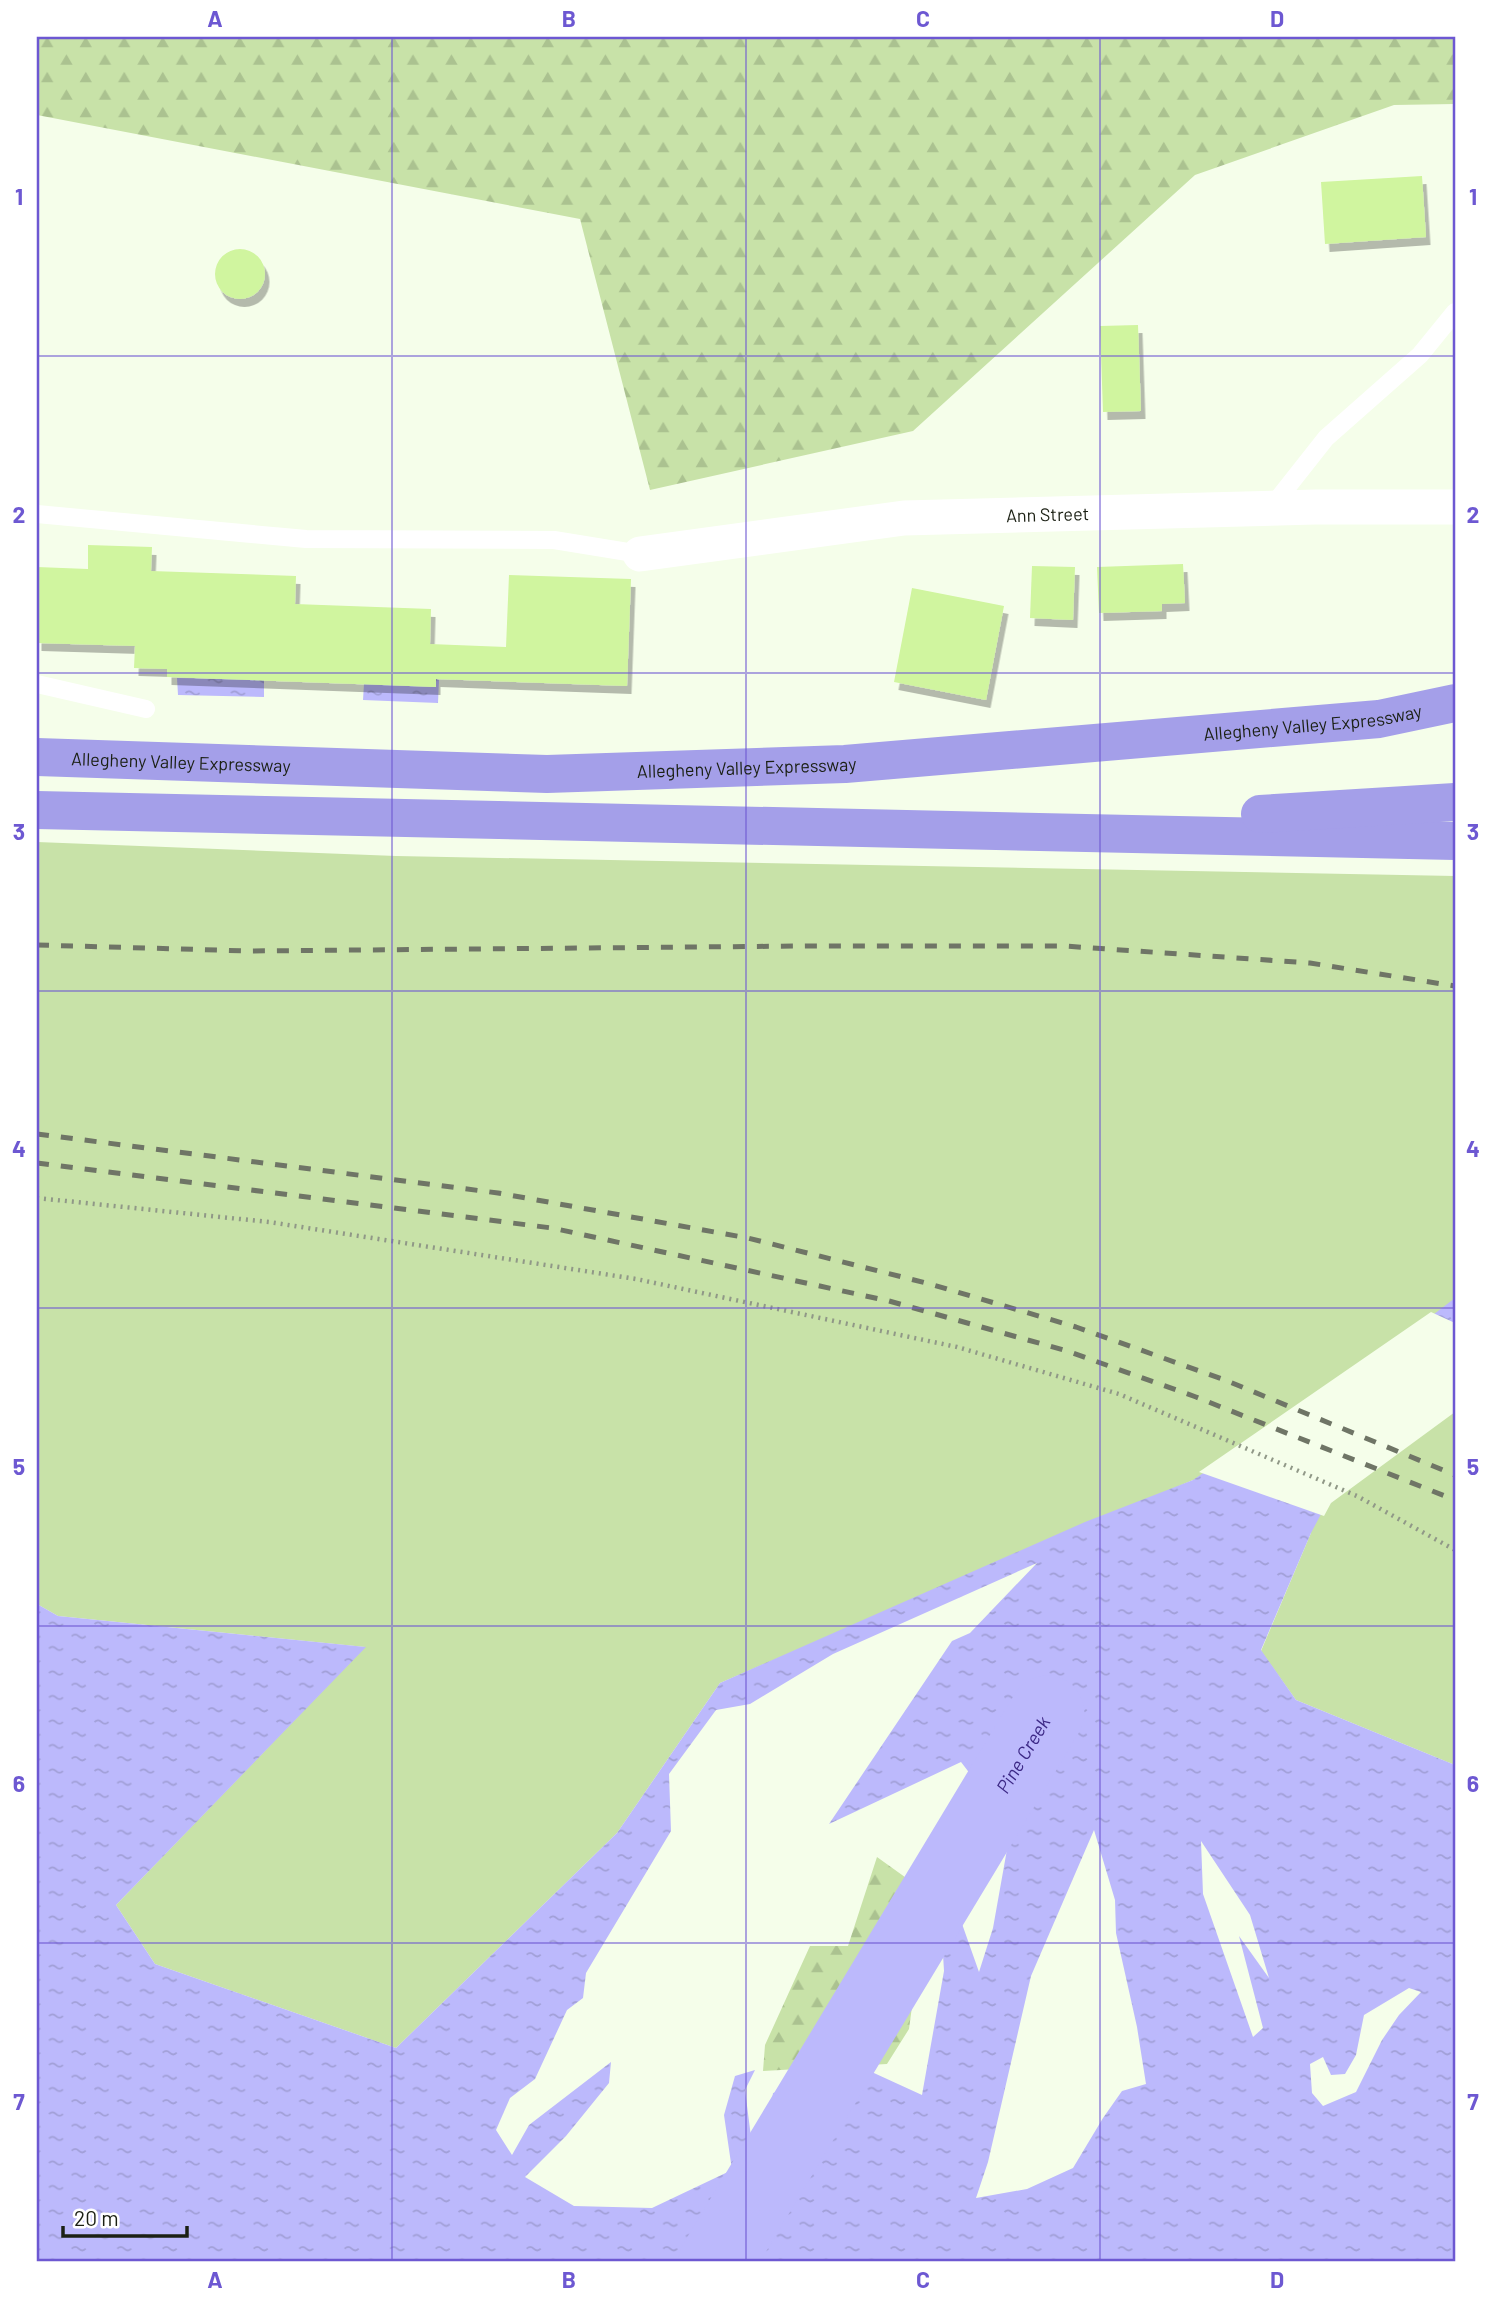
<svg xmlns="http://www.w3.org/2000/svg" width="1492" height="2299" font-family="Barlow,sans-serif">
	<defs>
		<pattern id="forest-firs" width="22" height="20" patternUnits="userSpaceOnUse" patternTransform="scale(1.75)"><rect width="22" height="20" fill="#c8e2a8"/><path d="M5 1l3.5 6h-7zM16 11l3.5 6h-7z" fill="#abc290"/></pattern>
		<pattern id="water-ripples" width="26" height="14" patternUnits="userSpaceOnUse" patternTransform="scale(1.75)"><rect width="26" height="14" fill="#bcb9fc"/><path d="M2 4q2-2 4 0t4 0M15 11q2-2 4 0t4 0" fill="none" stroke="#a19fd7"/></pattern>
		<filter id="shadow"><feDropShadow dx="4.5" dy="8" stdDeviation="0" flood-color="#0004"/></filter>
	</defs>
	<rect width="100%" height="100%" fill="#f5feea"/>
	<path fill="#c8e2a8" d="M 37,842 L 396,856 L 1455,876 L 1455,1765 L 1296,1700 L 1261,1651 L 1311,1533 L 1193,1480 L 720,1683 L 617,1833 L 396,2048 L 155,1964 L 116,1905 L 365,1647 L 58,1616 L 37,1604 Z"/>
	<path fill="url(#forest-firs)" d="M 37,37 L 1455,37 L 1455,104 L 1394,105 L 1195,175 L 913,431 L 650,490 L 580,219 L 37,115 Z
		M 877,1857 L 916,1885 L 917,1969 L 909,2029 L 887,2064 L 763,2071 L 765,2045 L 810,1946 L 848,1946 Z"/>
	<path fill="url(#water-ripples)" fill-rule="evenodd" d="M 177,678 L 264,680 L 264,697 L 178,695 Z
		M 436,679 L 439,680 L 438,703 L 363,700 L 364,684 L 436,687 Z
		M 1455,1298 L 1455,1408 L 1328,1501 L 1311,1533 L 1261,1650 L 1296,1700 L 1455,1765 L 1455,2262 L 37,2262 L 37,1604 L 58,1616 L 366,1647 L 116,1905 L 155,1964 L 396,2048 L 617,1833 L 720,1683 L 1085,1522 L 1193,1480 L 1412,1331 ZM 1037,1563 L 970,1633 L 952,1641 L 829,1824 L 961,1762 L 1011,1827 L 993,1928 L 979,1972 L 937,1853 L 944,1971 L 922,2095 L 863,2068 L 773,2093 L 765,2157 L 755,2168 L 745,2090 L 755,2070 L 735,2076 L 724,2115 L 732,2170 L 652,2208 L 574,2206 L 525,2177 L 566,2136 L 609,2083 L 611,2062 L 529,2125 L 512,2155 L 496,2130 L 510,2098 L 535,2079 L 567,2010 L 583,1998 L 586,1973 L 671,1831 L 669,1774 L 716,1710 L 750,1704 L 833,1654 ZM 1094,1830 L 1115,1900 L 1116,1933 L 1137,2027 L 1146,2084 L 1122,2091 L 1103,2118 L 1073,2168 L 1027,2189 L 976,2198 L 988,2162 L 1031,1976 ZM 1201,1841 L 1250,1915 L 1269,1978 L 1239,1936 L 1263,2028 L 1253,2037 L 1203,1894 ZM 1409,1988 L 1421,1992 L 1399,2015 L 1382,2040 L 1356,2092 L 1323,2106 L 1312,2093 L 1310,2064 L 1323,2057 L 1331,2075 L 1345,2074 L 1356,2055 L 1364,2015 Z"/>
	<path fill="#f5feea" d="M 1431,1312 L 1455,1323 L 1455,1412 L 1331,1503 L 1324,1516 L 1199,1472 Z"/>
	<g fill="none" stroke-linecap="round" stroke-linejoin="round">
		<path stroke="#bcb9fc" stroke-width="75" id="s1" d="M 716,2262 L 1047,1713"/>
	</g>
	<path fill="#d0f59f" filter="url(#shadow)" d="M 1422,176 L 1426,237 L 1325,244 L 1321,182 Z
		M215 274a25 25 0 1 1 50 0a25 25 0 1 1-50 0Z
		M 1138,325 L 1141,411 L 1103,412 L 1100,326 Z
		M 88,545 L 152,547 L 151,571 L 296,576 L 295,604 L 431,609 L 430,644 L 506,647 L 509,575 L 631,579 L 627,686 L 436,679 L 436,687 L 167,677 L 167,669 L 134,668 L 135,646 L 37,643 L 37,567 L 88,569 Z
		M 1183,564 L 1185,603 L 1162,604 L 1162,611 L 1099,613 L 1097,567 Z
		M 1032,566 L 1075,567 L 1073,620 L 1030,618 Z
		M 912,588 L 1004,606 L 986,700 L 894,682 Z"/>
	<g fill="none" stroke-linecap="round" stroke-linejoin="round">
		<path stroke="#909887" stroke-width="4.5" stroke-dasharray="2 5" stroke-linecap="butt" d="M 37,1198 L 269,1222 L 636,1279 L 957,1347 L 1119,1394 L 1357,1496 L 1455,1550"/>
		<path stroke="#fff" stroke-width="18" d="M 1270,509 L 1326,438 L 1420,355 L 1455,312
			M 37,514 L 306,539 L 554,540 L 640,554
			M 37,684 L 146,709"/>
		<path stroke="#fff" stroke-width="35" id="s2" d="M 640,554 L 904,518 L 1315,507 L 1455,507"/>
		<g stroke="#a49fe9" stroke-width="38">
			<path id="s3" d="M 37,757 L 547,774 L 845,764 L 1379,719 L 1455,703"/>
			<path d="M 37,810 L 1455,841"/>
			<path d="M 1260,814 L 1455,802"/>
		</g>
		<path stroke="#6f7566" stroke-width="5" stroke-dasharray="12 12" stroke-linecap="butt" d="M 37,945 L 251,951 L 805,946 L 1064,946 L 1310,963 L 1455,986
			M 37,1134 L 498,1193 L 748,1238 L 930,1284 L 1076,1327 L 1225,1380 L 1455,1475
			M 37,1163 L 552,1228 L 889,1301 L 1067,1351 L 1196,1397 L 1455,1500"/>
	</g>
	<path fill="none" stroke="#6d58d2" stroke-width="2" stroke-opacity="0.55" d="M 392,37 L 392,2262M 746,37 L 746,2262M 1100,37 L 1100,2262M 37,356 L 1455,356M 37,673 L 1455,673M 37,991 L 1455,991M 37,1308 L 1455,1308M 37,1626 L 1455,1626M 37,1943 L 1455,1943"/>
	<g text-anchor="middle" dominant-baseline="central" stroke-width="5" stroke-linejoin="round" paint-order="stroke">
		<g font-size="18" fill="#1b2014" stroke="#fff">
			<text stroke="none"><textPath href="#s2" startOffset="410">Ann Street</textPath></text>
			<text stroke="none"><textPath href="#s3" startOffset="1278">Allegheny Valley Expressway</textPath></text>
			<text stroke="none"><textPath href="#s3" startOffset="144">Allegheny Valley Expressway</textPath></text>
			<text stroke="none"><textPath href="#s3" startOffset="710">Allegheny Valley Expressway</textPath></text>
		</g>
		<g font-size="19" font-style="italic" fill="#3d2986" stroke="#fff">
			<text stroke="none"><textPath href="#s1" startOffset="593">Pine Creek</textPath></text>
		</g>
	</g>
	<rect width="1492" height="2299" fill="none" stroke="#ffffff" stroke-width="77"/>
	<path d="M63 2226v10h124v-10" fill="none" stroke="#1b2014" stroke-width="3.5"/>
	<text x="74" y="2226" font-size="21" fill="#1b2014" stroke="#ffffff" stroke-width="5" paint-order="stroke">20 m</text>
	<rect x="38" y="38" width="1416" height="2222" fill="none" stroke="#6d58d2" stroke-width="2.5"/>
	<g font-size="23" text-anchor="middle" font-weight="bold" fill="#6d58d2">
		<text x="215" y="27">A</text>
		<text x="569" y="27">B</text>
		<text x="923" y="27">C</text>
		<text x="1277" y="27">D</text>
		<text x="19" y="205">1</text>
		<text x="1473" y="205">1</text>
		<text x="19" y="523">2</text>
		<text x="1473" y="523">2</text>
		<text x="19" y="840">3</text>
		<text x="1473" y="840">3</text>
		<text x="19" y="1157">4</text>
		<text x="1473" y="1157">4</text>
		<text x="19" y="1475">5</text>
		<text x="1473" y="1475">5</text>
		<text x="19" y="1792">6</text>
		<text x="1473" y="1792">6</text>
		<text x="19" y="2110">7</text>
		<text x="1473" y="2110">7</text>
		<text x="215" y="2288">A</text>
		<text x="569" y="2288">B</text>
		<text x="923" y="2288">C</text>
		<text x="1277" y="2288">D</text>
	</g>
</svg>
